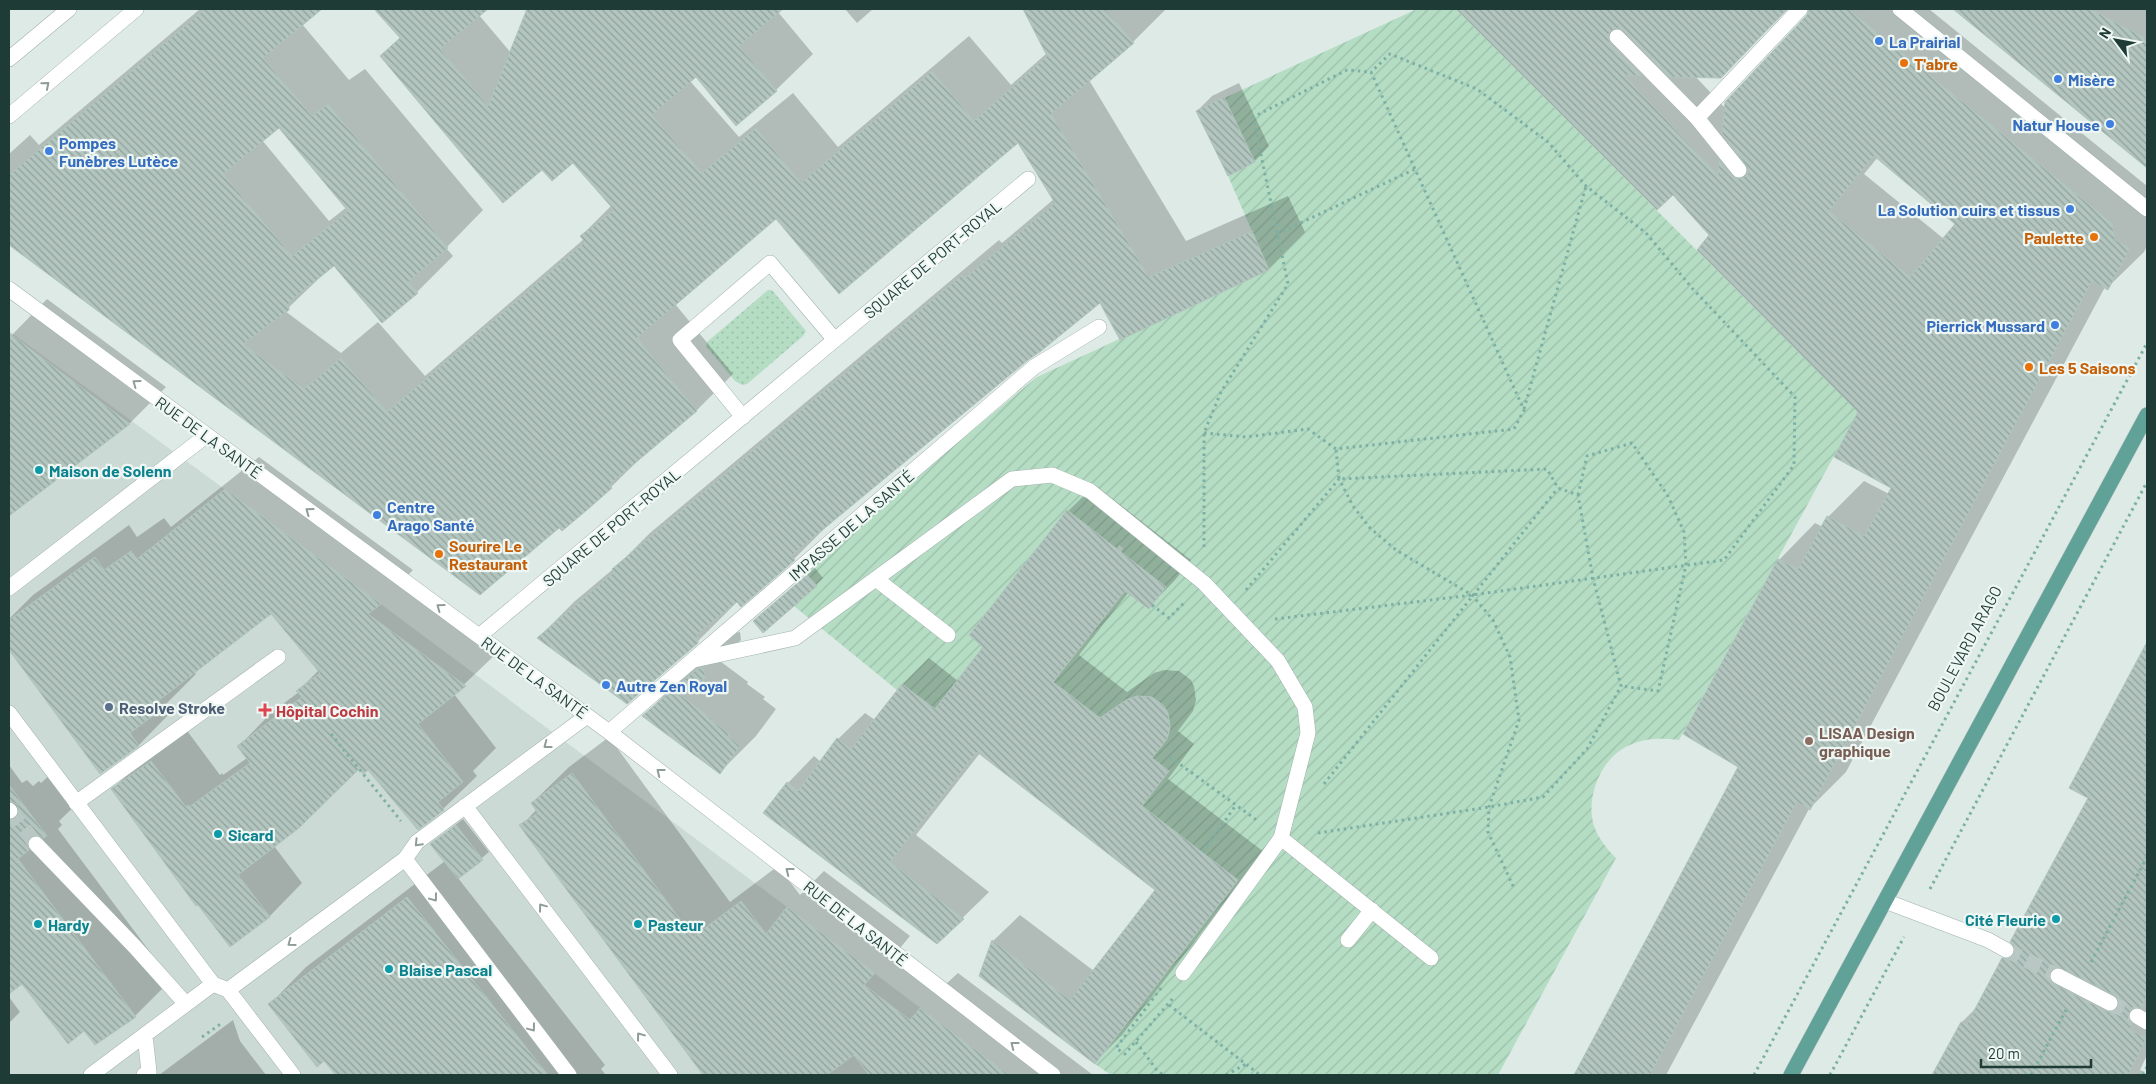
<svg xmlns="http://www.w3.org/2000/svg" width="2156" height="1084" font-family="Barlow,sans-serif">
	<defs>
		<pattern id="grass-dots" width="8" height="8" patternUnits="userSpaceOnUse" patternTransform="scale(1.25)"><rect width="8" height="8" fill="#b5ddc4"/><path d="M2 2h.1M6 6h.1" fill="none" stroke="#9bbfa9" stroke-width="1.8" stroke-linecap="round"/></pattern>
		<pattern id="garden-furrows" width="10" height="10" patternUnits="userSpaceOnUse" patternTransform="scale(1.25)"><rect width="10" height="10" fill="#b5ddc4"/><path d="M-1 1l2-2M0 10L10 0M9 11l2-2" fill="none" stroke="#9bbfa9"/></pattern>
		<pattern id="building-back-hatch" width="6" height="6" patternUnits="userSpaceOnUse" patternTransform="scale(1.25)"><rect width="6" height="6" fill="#b3c5bf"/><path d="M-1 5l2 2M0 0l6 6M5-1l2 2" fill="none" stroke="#91a19c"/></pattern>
	</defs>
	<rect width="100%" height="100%" fill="#deeae6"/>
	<path fill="#ccdad5" d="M 9,331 L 354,584 L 787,907 L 1009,1075 L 9,1075 Z"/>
	<path fill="url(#grass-dots)" d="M 768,290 L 772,290 L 806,331 L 803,336 L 747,384 L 742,385 L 735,381 L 706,346 L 707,342 Z"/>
	<path fill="url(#garden-furrows)" d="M 1417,9 L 1456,9 L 1858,412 L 1679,740 C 1662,738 1646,738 1630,745 C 1601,757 1585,797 1594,826 C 1598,838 1607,849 1616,858 L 1498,1075 L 1111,1075 L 1095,1064 L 1238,880 L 1142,806 L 1169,771 L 1152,758 C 1157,751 1165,744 1168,736 C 1177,712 1154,688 1130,698 C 1119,702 1113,713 1106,723 L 1044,694 L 1125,591 L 1121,552 L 1123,548 L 1119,545 L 1117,549 L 1067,511 L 969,635 L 994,656 L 966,669 L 930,715 L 911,691 L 902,684 L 897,690 L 794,606 L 817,586 L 803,570 L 1037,377 L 1269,270 L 1228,176 L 1196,111 Z"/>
	<path fill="#0003" fill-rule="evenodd" d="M 200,9 L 320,9 L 302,24 L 349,80 L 365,69 L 483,210 L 446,248 L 453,256 L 417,292 L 334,264 L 285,311 L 341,353 L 378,322 L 425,376 L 584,239 L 581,236 L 612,205 L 573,161 L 542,168 L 381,56 L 401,37 L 375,9 L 486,9 L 479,15 L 511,53 L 529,9 L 781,9 L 778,12 L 813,54 L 776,90 L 696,76 L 690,81 L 739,137 L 793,93 L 838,147 L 969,36 L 1011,85 L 1047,53 L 1025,9 L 1166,9 L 1133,42 L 1089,80 L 1186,241 L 1288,196 L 1305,232 L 1268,269 L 1100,301 L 1027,359 L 830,523 L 794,559 L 734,603 L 734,605 L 697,642 L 539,637 L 575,601 L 618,565 L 650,533 L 999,240 L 1002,243 L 1054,199 L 1019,142 L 776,218 L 675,304 L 733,374 L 697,410 L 649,450 L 611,487 L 559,526 L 480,593 L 9,243 L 9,154 L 30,135 L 39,145 ZM 279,126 L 347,207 L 329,221 L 262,140 Z
		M 845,9 L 873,9 L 857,23 Z
		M 1458,9 L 1788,9 L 1721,77 L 1695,76 L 1725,108 L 1808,16 L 1811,9 L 1929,9 L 2147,186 L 2147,246 L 2144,252 L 2107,288 L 2105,287 L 1846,772 L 1809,809 L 1666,1075 L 1575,1075 L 1740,767 L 1779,560 L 1815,523 L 1823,527 L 1828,517 L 1864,481 L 1889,494 L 1893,488 L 1860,412 L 1711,235 L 1673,193 L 1657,208 ZM 1878,157 L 1957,224 L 1944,239 L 1864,174 Z
		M 1954,9 L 2147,9 L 2147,161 L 2142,162 Z
		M 1239,83 L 1269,146 L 1255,161 L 1197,111 L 1212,96 Z
		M 47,299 L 166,387 L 130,423 L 9,515 L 9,338 Z
		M 259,457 L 413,570 L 402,581 L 498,652 L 454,694 L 496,748 L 473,771 L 477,776 L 443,809 L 418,828 L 368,768 L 360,768 L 274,846 L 302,883 L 269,917 L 113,789 L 146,756 L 185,728 L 220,775 L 222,773 L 223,775 L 247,758 L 239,746 L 272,712 L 299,692 L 298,691 L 319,670 L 271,612 L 194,671 L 196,674 L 166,704 L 172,711 L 139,745 L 100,772 L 9,640 L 9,619 L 33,595 L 129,525 L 137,537 L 164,518 L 171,527 Z
		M 1095,485 L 1191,560 L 1175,580 L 1149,607 L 1129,592 L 1079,655 L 1127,692 L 1154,673 L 1164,670 L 1179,671 L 1191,680 L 1194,686 L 1196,700 L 1193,711 L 1178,731 L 1194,744 L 1168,779 L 1264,852 L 1122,1035 L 1095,1062 L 993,941 L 1020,915 L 1094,971 L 1157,890 L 980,753 L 916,835 L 989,892 L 937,943 L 788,783 L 814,756 L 821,762 L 838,739 L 865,713 L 875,720 L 902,685 L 929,658 L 958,681 L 985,647 L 1068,511 Z
		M 815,568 L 823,578 L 816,585 L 762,614 Z
		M 740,632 L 741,640 L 720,661 L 748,682 L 747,684 L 765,697 L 763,699 L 776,709 L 756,736 L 720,772 L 644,716 L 680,679 L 734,633 Z
		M 2147,645 L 2147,1055 L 2140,1070 L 2145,1072 L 2142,1075 L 1933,1075 L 1962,1022 L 1976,1008 L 2003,959 L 2016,946 L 2090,797 L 2071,787 Z
		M 609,737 L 730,902 L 778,866 L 800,895 L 824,871 L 910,936 L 900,948 L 946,984 L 958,973 L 1093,1075 L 705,1075 L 521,826 L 537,809 L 532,803 L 569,767 Z
		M 9,765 L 22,783 L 27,780 L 33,786 L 39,781 L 41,783 L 55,770 L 82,799 L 59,821 L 62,825 L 58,829 L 171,980 L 135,1016 L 84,1030 L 23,982 L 9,992 Z
		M 463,819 L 489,852 L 458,878 L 605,1065 L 601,1069 L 606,1075 L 337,1075 L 325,1059 L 270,1004 L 306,967 L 445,861 L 431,844 Z
		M 9,997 L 20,1012 L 9,1023 Z
		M 233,1020 L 240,1041 L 266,1075 L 159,1075 Z"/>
	<path fill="url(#building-back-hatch)" stroke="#b0c4be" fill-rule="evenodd" d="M 205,9 L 322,9 L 263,58 L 312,116 L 328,104 L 448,248 L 408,282 L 418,293 L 382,323 L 334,266 L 289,302 L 289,310 L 243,344 L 304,389 L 341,358 L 387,412 L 585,242 L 580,236 L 614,210 L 573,163 L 552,181 L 542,170 L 503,203 L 380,56 L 400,38 L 374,9 L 488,9 L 440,49 L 488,106 L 527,9 L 783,9 L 739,46 L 777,91 L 736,126 L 696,77 L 652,115 L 702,173 L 756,128 L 801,183 L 932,71 L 974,121 L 1047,56 L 1023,9 L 1105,9 L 1134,43 L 1051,114 L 1149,277 L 1252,231 L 1269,270 L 1120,340 L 1100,303 L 1041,351 L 1028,360 L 797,551 L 791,556 L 795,560 L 741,607 L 737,602 L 697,634 L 698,643 L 627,704 L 537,638 L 614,572 L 612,569 L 888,337 L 962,275 L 965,278 L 1055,203 L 1018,143 L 839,294 L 776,219 L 637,338 L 697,411 L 609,485 L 612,488 L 587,510 L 562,531 L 559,528 L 480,595 L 9,245 L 9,175 ZM 279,128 L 348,211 L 292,256 L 223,174 Z
		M 1456,9 L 1787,9 L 1721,78 L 1669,77 L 1623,30 L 1614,28 L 1608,35 L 1610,44 L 1642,76 L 1624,75 L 1718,175 L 1719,161 L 1732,176 L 1740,179 L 1748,174 L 1748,168 L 1722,134 L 1725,102 L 1807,15 L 1809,9 L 1848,9 L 2112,223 L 2115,240 L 2130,248 L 2108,290 L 2092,281 L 1810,810 L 1797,802 L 1650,1075 L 1574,1075 L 1738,767 L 1683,734 L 1778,559 L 1798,569 L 1827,516 L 1864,536 L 1891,488 L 1834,457 L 1858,412 L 1697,250 L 1709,235 L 1673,195 L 1657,210 ZM 1874,156 L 1955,224 L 1910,277 L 1829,211 Z
		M 1953,9 L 2090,9 L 2147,39 L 2147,168 Z
		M 1224,97 L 1255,162 L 1228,176 L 1196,111 Z
		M 9,333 L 130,424 L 9,516 Z
		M 225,489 L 381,604 L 368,614 L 466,686 L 418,724 L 463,782 L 438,802 L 444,810 L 418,830 L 368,770 L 363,774 L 359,769 L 299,828 L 238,875 L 270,917 L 230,947 L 198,905 L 196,906 L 111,789 L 151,761 L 186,807 L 188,805 L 189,807 L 250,763 L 237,746 L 302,697 L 296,691 L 320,673 L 271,614 L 158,701 L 164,708 L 130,733 L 139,746 L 100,774 L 9,650 L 9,620 L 95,557 L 104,570 L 131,551 L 137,559 Z
		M 1067,510 L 1166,587 L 1149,609 L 1125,591 L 1053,682 L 1100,718 L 1126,700 L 1137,696 L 1152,697 L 1164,706 L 1168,713 L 1170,728 L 1167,739 L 1152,758 L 1169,771 L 1142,806 L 1238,880 L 1095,1064 L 979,976 L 992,940 L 1070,1000 L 1155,890 L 977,752 L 890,862 L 964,919 L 937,944 L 763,813 L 787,782 L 798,791 L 837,738 L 851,749 L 902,684 L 935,709 L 983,647 L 969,635 Z
		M 807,575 L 817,586 L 763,633 L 753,621 Z
		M 2147,642 L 2147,996 L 2141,1008 L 2132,1008 L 2128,1016 L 2132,1024 L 2130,1030 L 2147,1038 L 2128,1075 L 1932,1075 L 1961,1022 L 1967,1024 L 2002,958 L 2010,958 L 2014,954 L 2014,946 L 2010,942 L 2088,798 L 2069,788 ZM 2058,967 L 2114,995 L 2119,1002 L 2118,1008 L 2111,1012 L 2106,1011 L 2054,984 L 2050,981 L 2050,972 Z
		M 703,668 L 706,678 L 675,691 L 712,719 L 712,721 L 730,734 L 728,736 L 740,746 L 720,774 L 642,716 L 697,669 Z
		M 572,773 L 693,937 L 741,901 L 766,934 L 787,907 L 875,973 L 864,985 L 910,1020 L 920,1008 L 1009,1075 L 869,1075 L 854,1055 L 827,1075 L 703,1075 L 519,825 L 538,813 L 531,803 Z
		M 9,785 L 47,836 L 43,838 L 38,835 L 30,837 L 27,842 L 29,850 L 18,859 L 136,1017 L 95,1045 L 84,1031 L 68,1044 L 22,984 L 9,994 L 9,820 L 16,818 L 19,813 L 17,804 L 9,801 Z
		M 456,825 L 483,860 L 458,879 L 430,844 Z
		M 407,897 L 548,1075 L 336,1075 L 324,1061 L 317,1067 L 268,1004 Z"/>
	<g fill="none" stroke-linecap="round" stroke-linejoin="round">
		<path stroke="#b8c7c3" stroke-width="15" stroke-dasharray="15 8" stroke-linecap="butt" d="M 10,811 L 36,844
			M 2006,950 L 2058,976
			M 2110,1003 L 2137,1016"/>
		<g stroke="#a1b2ae" stroke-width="16">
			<path id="minor" d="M 1900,9 L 2147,209
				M 1617,37 L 1697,118 L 1739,170
				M 9,59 L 69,9
				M 9,116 L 136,9
				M 1697,118 L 1800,9
				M 9,289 L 609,732 L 1053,1075
				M 743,417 L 680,340 L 770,263 L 835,340
				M 876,579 L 948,635
				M 9,588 L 207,435
				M 479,636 L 1028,179
				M 694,660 L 795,638 L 1012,479 L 1052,475 L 1090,491 L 1204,583 L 1278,661 L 1305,707 L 1308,733 L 1281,838 L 1183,973
				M 9,713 L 213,984 L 228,990 L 293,1075
				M 609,732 L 1034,367 L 1099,327
				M 76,803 L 278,657
				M 465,806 L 670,1075
				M 9,810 L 10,811
				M 1281,838 L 1431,958
				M 36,844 L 135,947 L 186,1004
				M 405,859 L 569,1075
				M 1885,901 L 1988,940 L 2006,950
				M 1348,940 L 1372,910
				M 2058,976 L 2110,1003
				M 228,990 L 405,859 L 417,842 L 587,716
				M 2137,1016 L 2147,1022
				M 91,1075 L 213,984
				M 144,1075 L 149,1072 L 145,1035"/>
		</g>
		<g stroke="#bcc4c3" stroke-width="16">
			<path id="major" d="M 1791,1075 L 2147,415"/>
		</g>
		<path stroke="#7db0a4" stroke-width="3" stroke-dasharray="2.5 4" stroke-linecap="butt" d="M 1277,234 L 1415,169
			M 1524,409 L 1586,186
			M 1204,433 L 1246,437 L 1308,429 L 1336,449 L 1514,429 L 1524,410 L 1371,72 L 1347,70 L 1253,117 L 1288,284 L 1221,392 L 1204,433 L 1204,547
			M 1578,495 L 1587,456 L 1632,443 L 1668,496 L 1684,532 L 1686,565 L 1658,691 L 1621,686
			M 1246,590 L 1339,479 L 1353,506 L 1370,528 L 1396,550 L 1472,595 L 1493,620 L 1510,657 L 1519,720 L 1489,807 L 1488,832 L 1514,888
			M 1152,605 L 1169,618 L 1186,601
			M 1275,619 L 1472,595 L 1724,560 L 1794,465 L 1795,397 L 1692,288 L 1646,233 L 1586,186 L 1548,142 L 1477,89 L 1390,54 L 1371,72
			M 331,734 L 401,821
			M 1170,757 L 1258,821
			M 1324,784 L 1558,488
			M 1318,833 L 1489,807 L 1543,797 L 1587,749 L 1621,686 L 1593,578 L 1578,495 L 1558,488 L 1547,469 L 1339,479 L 1336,449
			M 1203,852 L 1236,805
			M 1930,889 L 2147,482
			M 2091,962 L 2147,857
			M 1161,988 L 1116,1048 L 1125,1054 L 1174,997
			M 1169,1005 L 1260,1075
			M 202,1037 L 222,1023
			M 1136,1042 L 1156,1069 L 1163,1075
			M 1226,1075 L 1246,1064
			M 1754,1075 L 2147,343
			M 1830,1075 L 1904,937
			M 2031,1075 L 2066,1010
			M 2143,1075 L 2147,1067"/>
		<use href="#minor" stroke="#fff" stroke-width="15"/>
		<use href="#major" stroke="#60a297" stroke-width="15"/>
	</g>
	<defs><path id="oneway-chevron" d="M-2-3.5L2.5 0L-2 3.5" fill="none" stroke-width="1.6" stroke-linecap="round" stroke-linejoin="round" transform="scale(1.25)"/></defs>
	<g stroke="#8f9d9a">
		<use href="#oneway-chevron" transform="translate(46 85) rotate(-40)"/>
		<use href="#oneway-chevron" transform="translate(136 383) rotate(-144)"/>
		<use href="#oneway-chevron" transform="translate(309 511) rotate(-144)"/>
		<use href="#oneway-chevron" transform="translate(440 607) rotate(-144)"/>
		<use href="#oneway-chevron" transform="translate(547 745) rotate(143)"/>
		<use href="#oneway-chevron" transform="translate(660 772) rotate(-142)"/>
		<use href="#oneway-chevron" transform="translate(418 843) rotate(134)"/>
		<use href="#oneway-chevron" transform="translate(789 871) rotate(-142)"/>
		<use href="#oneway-chevron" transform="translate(434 898) rotate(53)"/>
		<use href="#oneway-chevron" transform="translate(542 907) rotate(-127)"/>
		<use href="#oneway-chevron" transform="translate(291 943) rotate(144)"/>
		<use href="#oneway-chevron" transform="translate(532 1028) rotate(53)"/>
		<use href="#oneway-chevron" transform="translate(640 1036) rotate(-127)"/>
		<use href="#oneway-chevron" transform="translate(1014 1045) rotate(-142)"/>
	</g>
	<g fill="#3f7fe0" stroke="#eef7f3" stroke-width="2">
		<circle cx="1879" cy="41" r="5"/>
		<circle cx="2058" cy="79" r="5"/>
		<circle cx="2110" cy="124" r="5"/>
		<circle cx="49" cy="151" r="5"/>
		<circle cx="2070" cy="209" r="5"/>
		<circle cx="2055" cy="325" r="5"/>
		<circle cx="377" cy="515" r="5"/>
		<circle cx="606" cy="685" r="5"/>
	</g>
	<g fill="#e8710a" stroke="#eef7f3" stroke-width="2">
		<circle cx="1904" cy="63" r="5"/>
		<circle cx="2094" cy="237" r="5"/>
		<circle cx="2029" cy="367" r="5"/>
		<circle cx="439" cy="554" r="5"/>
	</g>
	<g fill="#0f9aa8" stroke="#eef7f3" stroke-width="2">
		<circle cx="39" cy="470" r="5"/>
		<circle cx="218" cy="834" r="5"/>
		<circle cx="2056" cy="919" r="5"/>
		<circle cx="38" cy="924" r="5"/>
		<circle cx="638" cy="924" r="5"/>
		<circle cx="389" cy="969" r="5"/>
	</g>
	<circle fill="#5c6f8a" stroke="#eef7f3" stroke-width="2" cx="109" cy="707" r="5"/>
	<path fill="#e0444e" stroke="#eef7f3" stroke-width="2" d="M262.5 702.5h5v5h5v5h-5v5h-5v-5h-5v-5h5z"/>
	<circle fill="#8d6e63" stroke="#eef7f3" stroke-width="2" cx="1809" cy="741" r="5"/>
	<g text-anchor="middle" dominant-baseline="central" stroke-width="4.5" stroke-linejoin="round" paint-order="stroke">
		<g font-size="16" font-weight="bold" fill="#366cbe" stroke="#eef7f3" text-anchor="start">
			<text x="1889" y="41">La Prairial</text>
			<text x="2068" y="79">Misère</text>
			<text x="2100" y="124" text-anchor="end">Natur House</text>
			<text x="59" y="142">Pompes<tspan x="59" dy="18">Funèbres Lutèce</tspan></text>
			<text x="2060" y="209" text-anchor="end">La Solution cuirs et tissus</text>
			<text x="2045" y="325" text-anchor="end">Pierrick Mussard</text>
			<text x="387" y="506">Centre<tspan x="387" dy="18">Arago Santé</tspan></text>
			<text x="616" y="685">Autre Zen Royal</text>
		</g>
		<g font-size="16" font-weight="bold" fill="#c56008" stroke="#eef7f3" text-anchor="start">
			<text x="1914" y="63">T'abre</text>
			<text x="2084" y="237" text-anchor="end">Paulette</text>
			<text x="2039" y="367">Les 5 Saisons</text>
			<text x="449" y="545">Sourire Le<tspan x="449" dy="18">Restaurant</tspan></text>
		</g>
		<g font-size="16" fill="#1f3b36" stroke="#eef7f3">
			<text transform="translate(932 259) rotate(-40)">SQUARE DE PORT-ROYAL</text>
			<text transform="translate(209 437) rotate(36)">RUE DE LA SANTÉ</text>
			<text transform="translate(851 525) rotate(-41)">IMPASSE DE LA SANTÉ</text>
			<text transform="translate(611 527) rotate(-40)">SQUARE DE PORT-ROYAL</text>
			<text transform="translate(1964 648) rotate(-62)">BOULEVARD ARAGO</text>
			<text transform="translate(535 677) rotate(36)">RUE DE LA SANTÉ</text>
			<text transform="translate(856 923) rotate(38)">RUE DE LA SANTÉ</text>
		</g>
		<g font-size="16" font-weight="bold" fill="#0d838f" stroke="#eef7f3" text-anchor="start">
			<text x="49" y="470">Maison de Solenn</text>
			<text x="228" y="834">Sicard</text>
			<text x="2046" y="919" text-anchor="end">Cité Fleurie</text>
			<text x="48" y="924">Hardy</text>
			<text x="648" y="924">Pasteur</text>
			<text x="399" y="969">Blaise Pascal</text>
		</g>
		<g font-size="16" font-weight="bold" fill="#4e5e75" stroke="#eef7f3" text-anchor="start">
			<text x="119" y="707">Resolve Stroke</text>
		</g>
		<g font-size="16" font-weight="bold" fill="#be3a42" stroke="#eef7f3" text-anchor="start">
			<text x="276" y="710">Hôpital Cochin</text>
		</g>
		<g font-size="16" font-weight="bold" fill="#785e54" stroke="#eef7f3" text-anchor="start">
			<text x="1819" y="732">LISAA Design<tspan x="1819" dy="18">graphique</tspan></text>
		</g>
	</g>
	<rect width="2156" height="1084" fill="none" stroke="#1f3b36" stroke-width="20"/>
	<g transform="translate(2116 40) rotate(302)" stroke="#eef7f3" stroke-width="4" paint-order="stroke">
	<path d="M0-4L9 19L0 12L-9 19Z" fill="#1f3b36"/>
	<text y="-8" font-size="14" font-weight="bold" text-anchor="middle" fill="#1f3b36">N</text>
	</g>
	<path d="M1981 1059v8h110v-8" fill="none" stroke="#1f3b36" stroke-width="2.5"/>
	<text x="1988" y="1059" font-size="15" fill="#1f3b36" stroke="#eef7f3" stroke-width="4" paint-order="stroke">20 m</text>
</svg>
